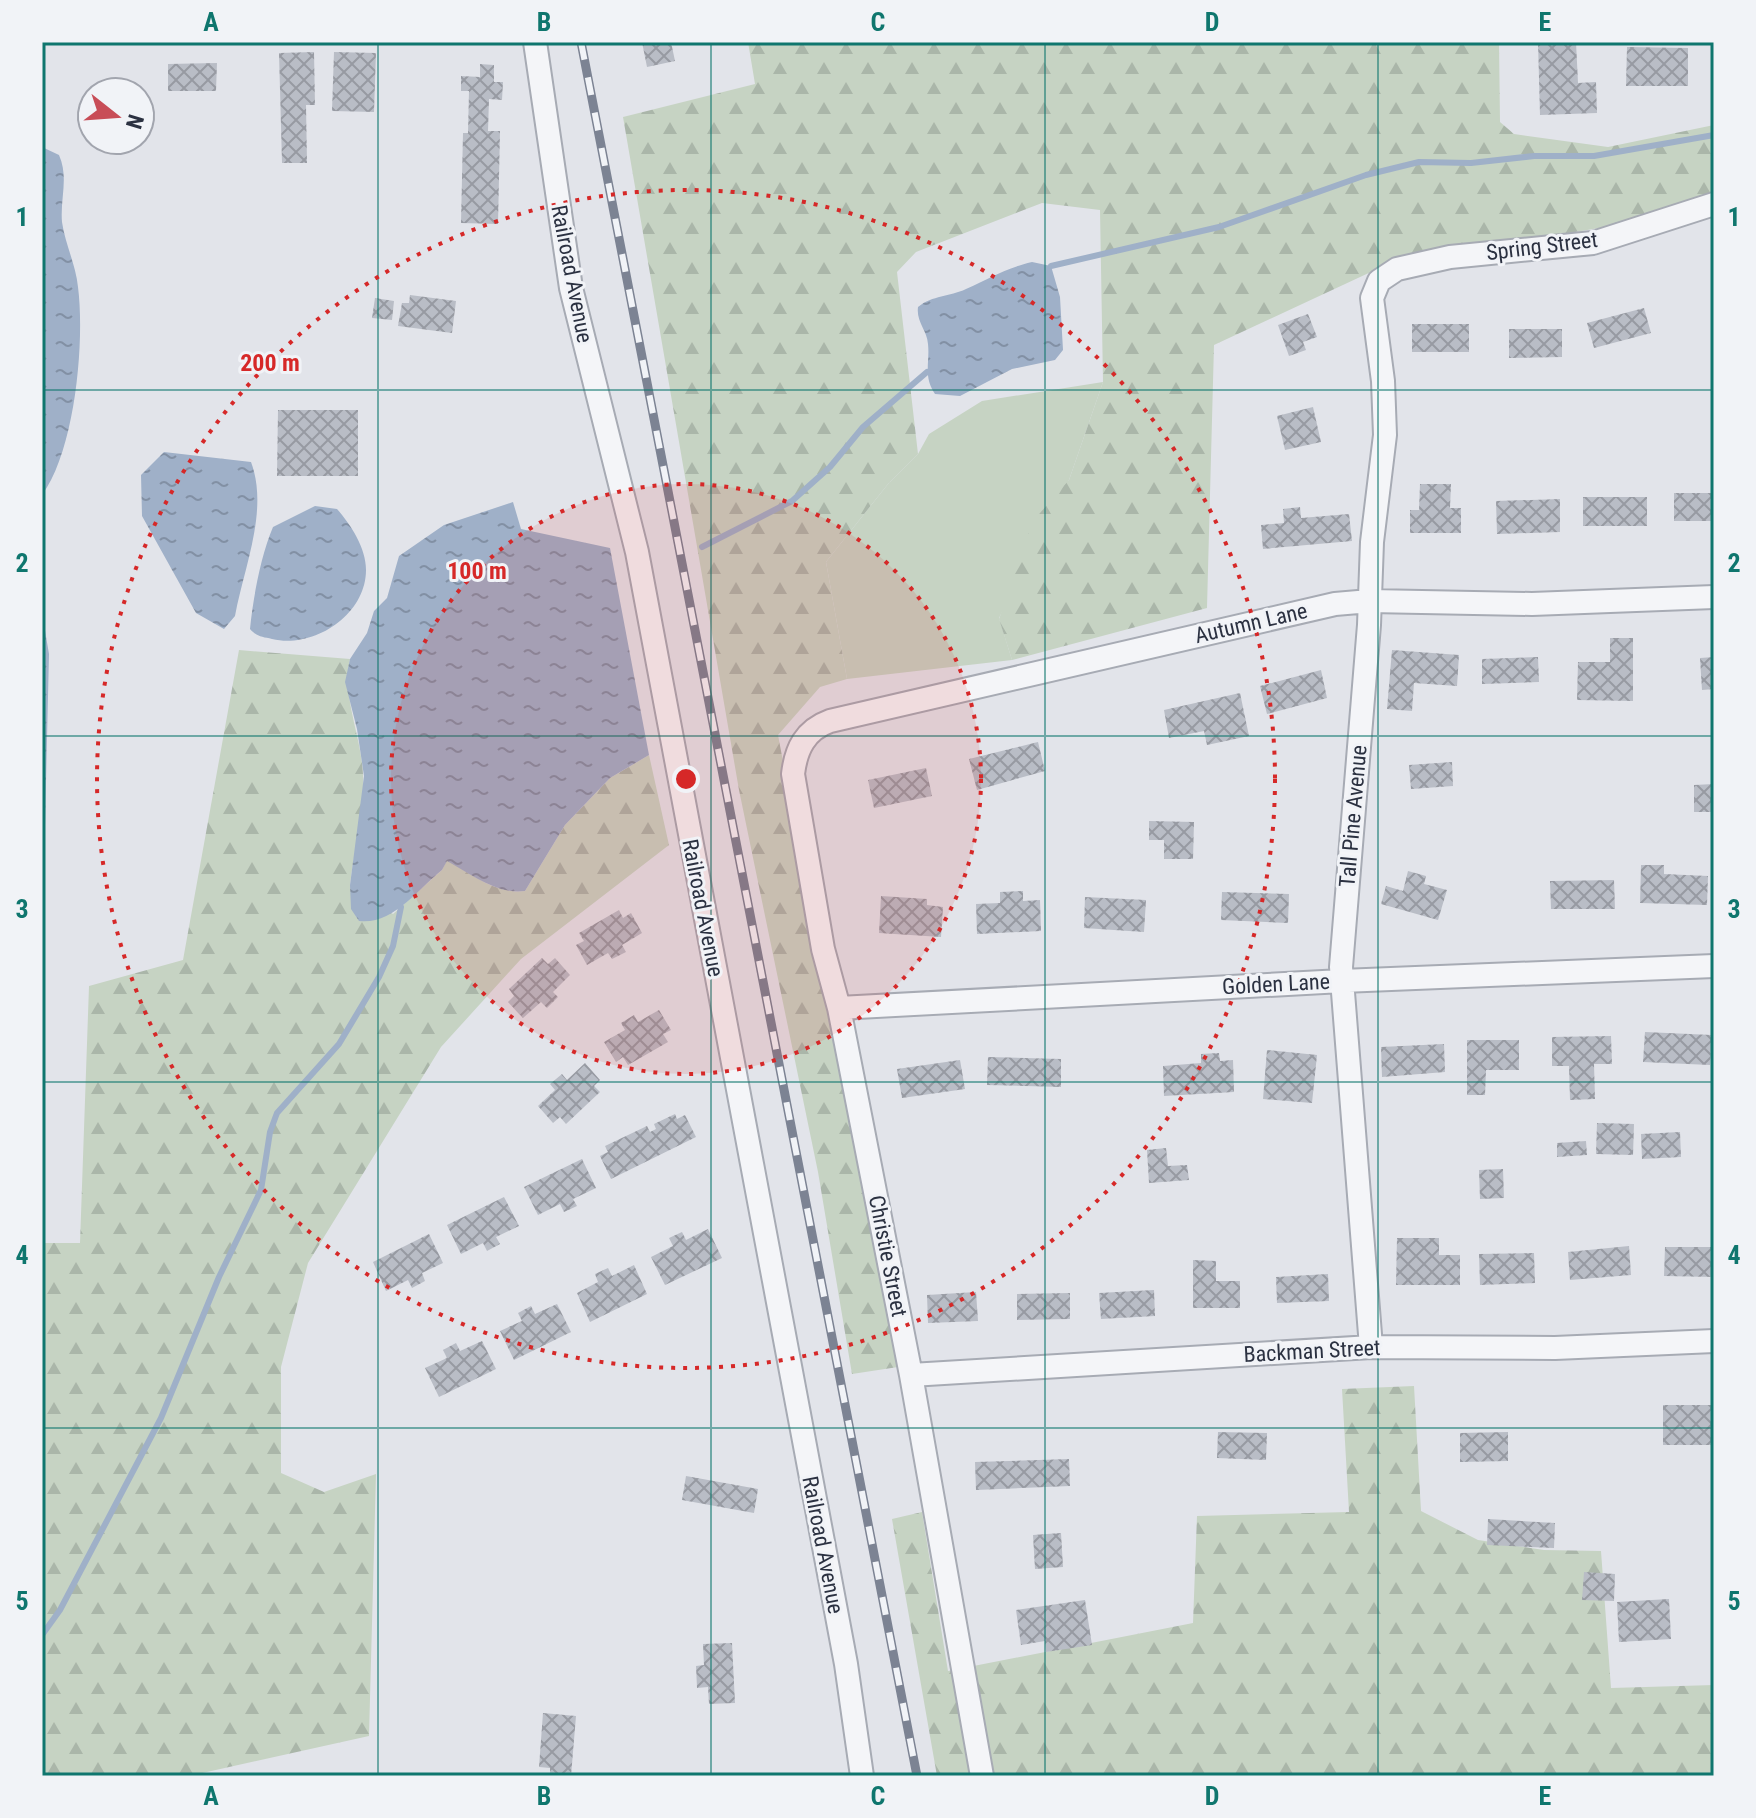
<svg xmlns="http://www.w3.org/2000/svg" width="1756" height="1818" font-family="'Roboto Condensed',sans-serif">
	<defs>
		<pattern id="forest-firs" width="22" height="20" patternUnits="userSpaceOnUse" patternTransform="scale(2)"><rect width="22" height="20" fill="#c6d3c3"/><path d="M5 1l3.5 6h-7zM16 11l3.5 6h-7z" fill="#aab6a9"/></pattern>
		<pattern id="water-ripples" width="26" height="14" patternUnits="userSpaceOnUse" patternTransform="scale(2)"><rect width="26" height="14" fill="#9fb0c8"/><path d="M2 4q2-2 4 0t4 0M15 11q2-2 4 0t4 0" fill="none" stroke="#8290a4"/></pattern>
		<pattern id="building-cross-hatch" width="8" height="8" patternUnits="userSpaceOnUse" patternTransform="scale(2)"><rect width="8" height="8" fill="#b9bdc6"/><path d="M0 0l8 8M0 8l8-8" fill="none" stroke="#979aa2"/></pattern>
	</defs>
	<rect width="100%" height="100%" fill="#e2e4ea"/>
	<path fill="#c6d3c3" d="M 1103,382 L 1069,480 L 999,618 L 1012,660 L 847,679 L 826,562 L 888,484 L 918,454 L 929,434 L 982,401 Z"/>
	<path fill="url(#forest-firs)" d="M 748,42 L 1499,42 L 1500,122 L 1514,134 L 1608,147 L 1714,125 L 1714,195 L 1640,221 L 1388,264 L 1214,345 L 1207,608 L 1012,660 L 999,619 L 1033,521 L 1069,480 L 1103,382 L 1100,210 L 1042,203 L 916,252 L 897,272 L 918,454 L 888,484 L 826,562 L 847,679 L 820,687 L 778,735 L 898,1367 L 852,1374 L 818,1172 L 739,790 L 623,117 L 755,84 Z
		M 239,650 L 350,659 C 342,699 361,734 363,774 C 365,810 354,849 350,885 L 393,914 L 442,870 L 447,860 C 471,874 497,895 525,891 L 565,825 L 610,778 L 649,755 L 669,845 L 521,959 L 441,1047 L 308,1263 L 281,1367 L 281,1473 L 324,1492 L 376,1474 L 369,1736 L 189,1776 L 42,1776 L 42,1243 L 80,1243 L 89,986 L 183,960 Z
		M 1414,1386 L 1421,1511 L 1478,1540 L 1544,1550 L 1601,1551 L 1611,1688 L 1714,1685 L 1714,1776 L 937,1776 L 892,1519 L 922,1512 L 948,1671 L 1193,1623 L 1197,1516 L 1349,1512 L 1342,1389 Z"/>
	<path fill="url(#water-ripples)" d="M 42,147 L 59,155 C 69,178 60,198 62,222 C 65,244 76,265 78,287 C 85,342 75,450 42,495 Z
		M 1032,262 L 1051,266 L 1060,297 L 1063,350 L 1055,360 L 1012,369 L 960,396 L 935,394 C 923,376 930,363 928,344 C 927,330 916,322 918,307 C 933,295 949,297 966,289 C 991,278 1003,269 1032,262 Z
		M 164,452 L 251,462 C 269,510 244,567 235,616 L 224,629 L 196,613 L 142,516 L 141,475 Z
		M 513,502 L 521,529 L 610,548 L 649,755 L 610,778 L 565,825 L 525,891 C 497,895 471,874 447,861 L 442,870 C 417,890 393,925 359,921 L 351,909 L 350,885 L 364,776 L 357,729 L 345,682 L 350,659 L 367,633 L 374,611 L 387,598 L 399,556 L 444,525 Z
		M 315,506 L 337,509 C 351,525 366,548 366,570 C 366,615 314,649 272,639 C 263,637 257,637 250,629 C 253,598 261,555 273,527 Z
		M 42,613 L 49,654 L 42,953 Z"/>
	<g fill="none" stroke-linecap="round" stroke-linejoin="round">
		<path stroke="#9fb0c8" stroke-width="6" d="M 1051,266 L 1219,227 L 1366,175 L 1419,162 L 1471,163 L 1534,156 L 1594,156 L 1714,135
			M 702,547 L 792,501 L 830,467 L 863,427 L 927,372
			M 42,1635 L 60,1610 L 161,1418 L 219,1277 L 261,1190 L 270,1132 L 277,1113 L 339,1044 L 379,977 L 393,946 L 401,907"/>
	</g>
	<path fill="url(#building-cross-hatch)" d="M 642,42 L 671,42 L 675,61 L 647,67 Z
		M 1538,42 L 1576,42 L 1578,83 L 1596,82 L 1597,113 L 1540,115 Z
		M 1627,47 L 1688,48 L 1688,86 L 1626,86 Z
		M 314,52 L 315,105 L 306,105 L 307,163 L 282,163 L 279,53 Z
		M 334,52 L 376,53 L 374,112 L 332,111 Z
		M 217,63 L 216,91 L 168,91 L 168,64 Z
		M 480,64 L 494,65 L 494,82 L 503,82 L 502,100 L 489,99 L 488,131 L 500,131 L 498,224 L 461,223 L 463,133 L 468,133 L 469,91 L 461,91 L 461,76 L 480,77 Z
		M 410,295 L 456,301 L 452,333 L 398,326 L 402,303 L 409,303 Z
		M 375,298 L 394,301 L 392,320 L 372,318 Z
		M 1644,308 L 1651,333 L 1594,348 L 1587,323 Z
		M 1308,314 L 1317,337 L 1303,342 L 1306,350 L 1289,356 L 1278,325 Z
		M 1412,324 L 1469,324 L 1469,352 L 1412,352 Z
		M 1509,329 L 1562,329 L 1562,357 L 1509,358 Z
		M 1313,407 L 1321,442 L 1285,450 L 1277,416 Z
		M 278,410 L 358,410 L 358,476 L 277,476 Z
		M 1420,484 L 1451,484 L 1450,508 L 1461,508 L 1461,533 L 1410,533 L 1410,510 L 1419,510 Z
		M 1674,493 L 1714,493 L 1714,521 L 1674,521 Z
		M 1583,497 L 1647,497 L 1647,526 L 1583,526 Z
		M 1560,499 L 1560,532 L 1497,534 L 1496,501 Z
		M 1300,507 L 1301,518 L 1349,514 L 1352,541 L 1263,549 L 1261,525 L 1284,523 L 1283,509 Z
		M 1610,638 L 1633,638 L 1633,701 L 1577,700 L 1578,662 L 1610,662 Z
		M 1392,650 L 1459,655 L 1457,686 L 1414,683 L 1412,711 L 1387,709 Z
		M 1538,657 L 1539,682 L 1482,684 L 1482,659 Z
		M 1714,657 L 1714,689 L 1702,690 L 1700,658 Z
		M 1321,670 L 1327,698 L 1267,714 L 1260,686 Z
		M 1240,693 L 1249,736 L 1207,745 L 1204,731 L 1169,738 L 1164,710 Z
		M 1038,742 L 1045,771 L 977,790 L 969,759 Z
		M 1452,762 L 1453,786 L 1411,789 L 1409,765 Z
		M 926,768 L 932,796 L 874,808 L 868,780 Z
		M 1714,784 L 1714,812 L 1694,812 L 1694,785 Z
		M 1149,821 L 1194,822 L 1193,859 L 1164,859 L 1164,840 L 1149,840 Z
		M 1641,865 L 1664,865 L 1664,874 L 1708,876 L 1707,905 L 1640,903 Z
		M 1408,871 L 1426,876 L 1424,884 L 1447,890 L 1438,920 L 1381,904 L 1386,886 L 1403,891 Z
		M 1614,880 L 1615,909 L 1551,909 L 1550,881 Z
		M 1023,891 L 1023,901 L 1040,900 L 1041,931 L 977,934 L 976,904 L 1000,903 L 1000,892 Z
		M 1222,892 L 1289,894 L 1288,923 L 1221,920 Z
		M 881,896 L 927,899 L 927,905 L 943,907 L 941,937 L 879,933 Z
		M 1085,897 L 1146,900 L 1144,932 L 1084,928 Z
		M 619,910 L 623,918 L 631,913 L 642,933 L 622,945 L 626,952 L 612,959 L 608,953 L 587,965 L 576,945 L 584,941 L 579,933 Z
		M 542,958 L 548,964 L 555,958 L 570,975 L 553,992 L 558,997 L 547,1008 L 541,1002 L 523,1018 L 508,1002 L 514,996 L 509,989 Z
		M 659,1010 L 671,1030 L 663,1034 L 668,1042 L 628,1065 L 623,1057 L 616,1062 L 604,1042 L 625,1030 L 621,1023 L 634,1015 L 638,1022 Z
		M 1645,1032 L 1712,1035 L 1710,1065 L 1643,1062 Z
		M 1611,1036 L 1612,1064 L 1594,1064 L 1595,1099 L 1570,1100 L 1569,1066 L 1552,1066 L 1552,1037 Z
		M 1467,1040 L 1519,1040 L 1519,1070 L 1486,1070 L 1485,1095 L 1467,1095 Z
		M 1444,1044 L 1445,1072 L 1382,1077 L 1381,1047 Z
		M 1267,1050 L 1317,1055 L 1312,1103 L 1263,1099 Z
		M 1219,1053 L 1220,1061 L 1233,1060 L 1234,1092 L 1164,1096 L 1163,1066 L 1201,1063 L 1201,1054 Z
		M 988,1057 L 1061,1059 L 1061,1087 L 987,1085 Z
		M 960,1060 L 965,1089 L 902,1098 L 897,1069 Z
		M 585,1063 L 600,1080 L 594,1086 L 600,1092 L 566,1124 L 560,1117 L 553,1123 L 538,1106 L 555,1090 L 550,1084 L 562,1074 L 567,1080 Z
		M 675,1114 L 677,1119 L 685,1115 L 696,1137 L 611,1179 L 600,1156 L 608,1152 L 605,1146 L 647,1126 L 650,1132 L 656,1129 L 654,1124 Z
		M 1597,1123 L 1634,1124 L 1633,1155 L 1596,1154 Z
		M 1680,1132 L 1681,1157 L 1642,1159 L 1641,1134 Z
		M 1586,1141 L 1587,1155 L 1557,1157 L 1557,1143 Z
		M 1166,1148 L 1168,1166 L 1187,1165 L 1189,1180 L 1149,1183 L 1147,1150 Z
		M 582,1159 L 596,1188 L 573,1199 L 577,1206 L 564,1212 L 560,1204 L 538,1215 L 524,1187 Z
		M 1503,1169 L 1504,1198 L 1480,1199 L 1479,1170 Z
		M 504,1197 L 519,1226 L 496,1237 L 500,1244 L 487,1251 L 483,1243 L 461,1254 L 447,1225 Z
		M 708,1229 L 722,1258 L 665,1285 L 651,1257 L 673,1246 L 669,1238 L 682,1232 L 686,1240 Z
		M 429,1234 L 443,1263 L 422,1273 L 425,1281 L 412,1288 L 408,1280 L 386,1291 L 373,1262 Z
		M 1397,1238 L 1439,1238 L 1439,1255 L 1460,1255 L 1460,1285 L 1396,1285 Z
		M 1629,1246 L 1631,1275 L 1570,1280 L 1568,1252 Z
		M 1665,1247 L 1714,1247 L 1714,1277 L 1664,1276 Z
		M 1534,1253 L 1535,1283 L 1480,1285 L 1479,1254 Z
		M 1193,1260 L 1216,1261 L 1216,1281 L 1240,1281 L 1240,1308 L 1193,1308 Z
		M 634,1265 L 647,1294 L 590,1322 L 577,1293 L 598,1282 L 595,1274 L 608,1268 L 612,1276 Z
		M 1328,1274 L 1329,1301 L 1277,1303 L 1276,1277 Z
		M 1154,1290 L 1155,1316 L 1101,1319 L 1099,1293 Z
		M 976,1292 L 978,1321 L 928,1323 L 927,1295 Z
		M 1070,1293 L 1070,1319 L 1017,1320 L 1017,1294 Z
		M 557,1304 L 571,1332 L 514,1360 L 500,1331 L 522,1321 L 518,1313 L 531,1306 L 535,1314 Z
		M 482,1341 L 496,1369 L 439,1397 L 425,1368 L 447,1358 L 443,1350 L 456,1343 L 460,1351 Z
		M 1663,1405 L 1714,1405 L 1714,1445 L 1663,1445 Z
		M 1218,1432 L 1267,1433 L 1266,1460 L 1217,1458 Z
		M 1508,1432 L 1508,1461 L 1460,1462 L 1460,1433 Z
		M 1069,1459 L 1070,1486 L 976,1490 L 975,1462 Z
		M 686,1476 L 758,1489 L 754,1513 L 682,1500 Z
		M 1488,1519 L 1555,1523 L 1554,1548 L 1487,1545 Z
		M 1061,1533 L 1063,1567 L 1035,1569 L 1033,1535 Z
		M 1584,1572 L 1615,1574 L 1614,1601 L 1582,1600 Z
		M 1669,1599 L 1671,1639 L 1619,1642 L 1617,1602 Z
		M 1085,1600 L 1092,1645 L 1046,1652 L 1045,1641 L 1021,1645 L 1016,1610 Z
		M 732,1643 L 735,1703 L 709,1704 L 708,1687 L 697,1688 L 696,1666 L 704,1665 L 703,1644 Z
		M 543,1713 L 576,1716 L 571,1776 L 550,1776 L 550,1768 L 539,1767 Z"/>
	<g fill="none" stroke-linecap="round" stroke-linejoin="round">
		<g stroke="#a7abb4" stroke-width="26">
			<path id="street" d="M 535,42 L 571,288 L 637,552 L 846,1664 L 862,1776
				M 839,1008 L 1342,981 L 1714,966
				M 1371,1347 L 1341,967 L 1369,625 L 1372,542 L 1385,435 L 1383,381 L 1372,298 L 1379,281 L 1397,269 L 1450,257 L 1593,243 L 1714,204
				M 911,1375 L 1371,1347 L 1555,1348 L 1714,1341
				M 982,1776 L 911,1375 L 839,1008 L 823,949 L 793,774 C 796,749 805,730 830,721 L 1335,604 L 1370,601 L 1532,604 L 1714,597"/>
		</g>
		<use href="#street" stroke="#f4f5f8" stroke-width="22"/>
		<g stroke="#7c8393" stroke-width="9">
			<path id="rail" d="M 581,42 L 917,1776"/>
		</g>
		<use href="#rail" stroke="#f1f3f7" stroke-width="6" stroke-dasharray="18" stroke-linecap="butt"/>
	</g>
	<path fill="none" stroke="#0f766e" stroke-width="2" stroke-opacity="0.55" d="M 378,42 L 378,1776M 711,42 L 711,1776M 1045,42 L 1045,1776M 1378,42 L 1378,1776M 42,390 L 1714,390M 42,736 L 1714,736M 42,1082 L 1714,1082M 42,1428 L 1714,1428"/>
	<circle cx="686" cy="779" r="295" fill="#d62828" fill-opacity=".12"/>
	<g fill="none" stroke="#d62828" stroke-width="4" stroke-dasharray="4 8">
		<circle cx="686" cy="779" r="295"/>
		<circle cx="686" cy="779" r="589"/>
	</g>
	<g text-anchor="middle" dominant-baseline="central" stroke-width="6" stroke-linejoin="round" paint-order="stroke">
		<g font-size="22" fill="#2b3141" stroke="#f1f3f7">
			<text transform="translate(1542 246) rotate(-7)">Spring Street</text>
			<text transform="translate(572 274) rotate(79)">Railroad Avenue</text>
			<text transform="translate(1251 623) rotate(-13)">Autumn Lane</text>
			<text transform="translate(1353 816) rotate(-85)">Tall Pine Avenue</text>
			<text transform="translate(703 908) rotate(79)">Railroad Avenue</text>
			<text transform="translate(1276 984) rotate(-3)">Golden Lane</text>
			<text transform="translate(888 1256) rotate(79)">Christie Street</text>
			<text transform="translate(1312 1351) rotate(-3)">Backman Street</text>
			<text transform="translate(823 1545) rotate(79)">Railroad Avenue</text>
		</g>
	</g>
	<circle cx="686" cy="779" r="12" fill="#d62828" stroke="#f1f3f7" stroke-width="4"/>
	<g font-size="24" text-anchor="middle" font-weight="bold" fill="#d62828" stroke="#f1f3f7" stroke-width="6" stroke-linejoin="round" paint-order="stroke">
		<text x="270" y="371">200 m</text>
		<text x="477" y="579">100 m</text>
	</g>
	<rect width="1756" height="1818" fill="none" stroke="#f1f3f7" stroke-width="88"/>
	<g transform="translate(116 116) rotate(107)"><circle r="38" fill="#f1f3f7" stroke="#a2a5ae" stroke-width="2"/>
	<path d="M0-6L14 30L0 20L-14 30Z" fill="#c84d57"/>
	<text y="-12" font-size="22" font-weight="bold" text-anchor="middle" fill="#2b3141">N</text>
	</g>
	<rect x="44" y="44" width="1668" height="1730" fill="none" stroke="#0f766e" stroke-width="3"/>
	<g font-size="26" text-anchor="middle" font-weight="bold" fill="#0f766e">
		<text x="211" y="31">A</text>
		<text x="544" y="31">B</text>
		<text x="878" y="31">C</text>
		<text x="1212" y="31">D</text>
		<text x="1545" y="31">E</text>
		<text x="22" y="226">1</text>
		<text x="1734" y="226">1</text>
		<text x="22" y="572">2</text>
		<text x="1734" y="572">2</text>
		<text x="22" y="918">3</text>
		<text x="1734" y="918">3</text>
		<text x="22" y="1264">4</text>
		<text x="1734" y="1264">4</text>
		<text x="22" y="1610">5</text>
		<text x="1734" y="1610">5</text>
		<text x="211" y="1805">A</text>
		<text x="544" y="1805">B</text>
		<text x="878" y="1805">C</text>
		<text x="1212" y="1805">D</text>
		<text x="1545" y="1805">E</text>
	</g>
</svg>
